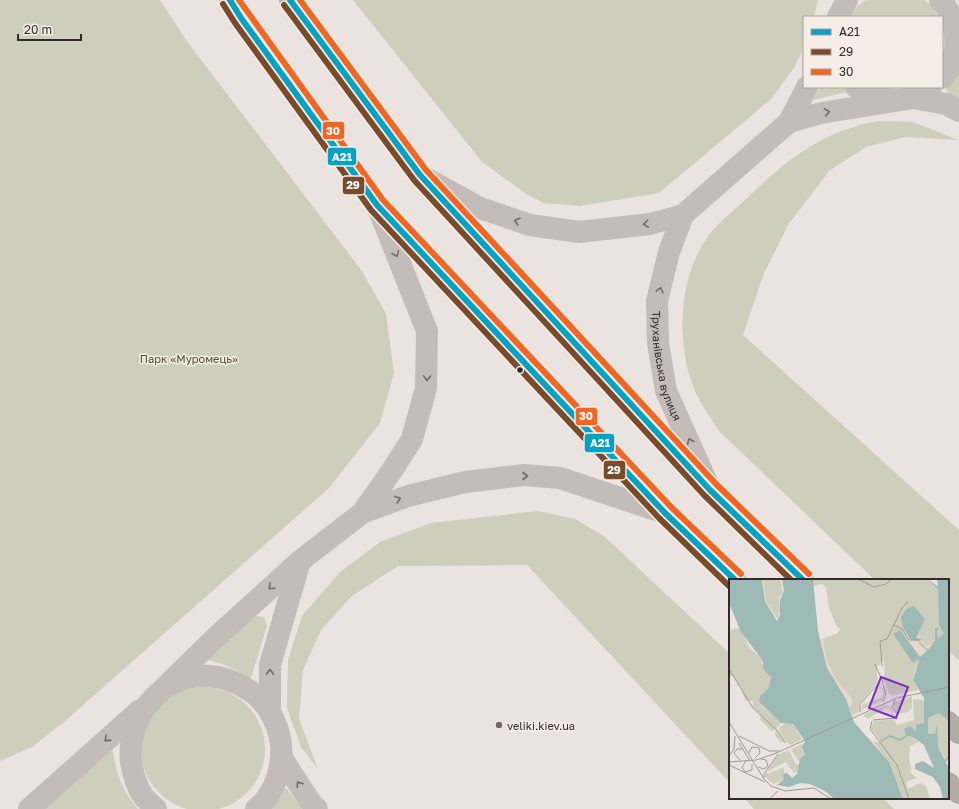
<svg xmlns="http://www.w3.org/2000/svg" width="959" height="809" font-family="'Golos Text',sans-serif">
	<rect width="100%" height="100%" fill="#eae3e0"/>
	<path fill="#cdcebb" d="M 0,0 L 160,0 L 186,40 L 362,271 L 386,314 L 394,373 L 380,423 L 329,488 L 65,721 L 32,747 L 0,761 Z
		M 353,0 L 818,0 L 814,17 L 804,17 L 804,48 L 794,68 L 771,99 L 659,193 L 580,206 L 543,203 L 525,193 L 482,162 Z
		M 866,0 L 924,0 L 931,5 L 938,17 L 851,17 L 856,7 Z
		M 959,70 L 959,101 L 950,97 L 946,89 Z
		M 820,87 L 843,87 L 847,92 L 813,100 Z
		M 913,122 L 958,140 L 905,137 L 866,147 L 829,171 L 788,225 L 764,273 L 743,335 L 959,530 L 959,661 L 948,650 L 948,580 L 875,580 L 720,432 C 709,416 697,399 691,380 C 676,335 680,273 709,235 C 720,221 736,209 748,197 C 785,162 817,135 868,123 C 881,120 899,122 913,122 Z
		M 538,511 L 575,519 L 604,536 L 730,654 L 730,783 L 527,565 L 398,566 L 352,596 L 321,630 L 303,670 L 299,719 L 318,769 L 301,747 L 287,708 L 288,660 L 302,616 L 340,572 L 380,542 L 431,523 Z
		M 255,616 L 264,617 L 267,626 L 250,681 C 236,669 224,663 206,660 Z
		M141 749a62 62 0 1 1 124 0a62 62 0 1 1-124 0Z
		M 112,745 C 116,771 120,789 138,809 L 41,809 Z
		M 279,788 L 287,789 L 302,809 L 263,809 Z
		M 744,798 L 883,798 L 894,809 L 754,809 Z"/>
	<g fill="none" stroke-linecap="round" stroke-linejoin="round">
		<g stroke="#c3bcb9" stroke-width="22">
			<path d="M 940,0 C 956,15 959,45 951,65 C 949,69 945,74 942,78"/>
			<path d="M 838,17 L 847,0"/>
			<path d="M 856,87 C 873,98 893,103 912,98 C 919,96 925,91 931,87"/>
			<path d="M 914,98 L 946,104 L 959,111"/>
			<path d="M 789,122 L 821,113 L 895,101"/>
			<path d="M 425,178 L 480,208 L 530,225 L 579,232 L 650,224 L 683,215 L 789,122 L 807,87"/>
			<path id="s1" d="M 683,215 L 669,252 L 657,301 L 658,343 L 666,391 L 710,489"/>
			<path d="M 362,513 L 408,496 L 465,482 L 524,475 L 560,478 L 665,513"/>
			<path d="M 164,688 L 213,640 L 300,561 L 362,513 L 393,469 L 412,439 L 426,388 L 427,331 L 377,205"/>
			<path d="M 270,711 L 270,665 L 300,561"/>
			<path d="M 282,758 L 309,800 L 317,809"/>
			<path d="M 29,809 L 140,710"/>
			<path d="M 156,809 C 152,805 147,801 143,796 C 136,786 133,773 131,762 C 126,717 163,672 210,676 C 224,677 236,682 247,689 C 266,700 278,722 281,744 C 283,767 275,794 256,809"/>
		</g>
		<path stroke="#b2aba8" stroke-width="22" d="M 230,0 L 241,18 L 377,205 L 665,513 L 735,580
			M 290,0 L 420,175 L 710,490 L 803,580
			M 948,722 L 959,733
			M 948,783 L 959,793"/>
		<g stroke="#f7ede7" stroke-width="9">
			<path id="bus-1" d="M 230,0 L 241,18 L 377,205 L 665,513 L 735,580
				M 290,0 L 420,175 L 710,490 L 803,580"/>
		</g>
		<g stroke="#f7ede7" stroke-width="9">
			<path id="bus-2" d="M 223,4 L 235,23 L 371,210 L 659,518 L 729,586
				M 284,5 L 414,180 L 704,495 L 791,580"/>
		</g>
		<g stroke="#f7ede7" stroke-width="9">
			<path id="bus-3" d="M 239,0 L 383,200 L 671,507 L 741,574
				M 300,0 L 426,170 L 716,484 L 809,574"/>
		</g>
		<use href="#bus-1" stroke="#03a3c6" stroke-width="6"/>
		<use href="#bus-2" stroke="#7a4b2a" stroke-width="6"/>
		<use href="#bus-3" stroke="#f26522" stroke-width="6"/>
	</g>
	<defs><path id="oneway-chevron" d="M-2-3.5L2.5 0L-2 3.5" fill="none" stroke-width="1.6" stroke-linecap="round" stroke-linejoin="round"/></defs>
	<g stroke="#746b69">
		<use href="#oneway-chevron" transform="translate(827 112) rotate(-11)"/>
		<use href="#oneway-chevron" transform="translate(517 221) rotate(-162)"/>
		<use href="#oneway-chevron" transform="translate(646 224) rotate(172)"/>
		<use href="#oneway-chevron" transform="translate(396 254) rotate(68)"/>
		<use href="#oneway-chevron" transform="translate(660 290) rotate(-76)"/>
		<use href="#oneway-chevron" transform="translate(427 378) rotate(92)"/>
		<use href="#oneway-chevron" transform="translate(690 441) rotate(-113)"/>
		<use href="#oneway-chevron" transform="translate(525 476)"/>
		<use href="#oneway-chevron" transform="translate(398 499) rotate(-20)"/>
		<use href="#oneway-chevron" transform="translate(271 587) rotate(138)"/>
		<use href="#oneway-chevron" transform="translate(270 672) rotate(-89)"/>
		<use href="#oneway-chevron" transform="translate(107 739) rotate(139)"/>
		<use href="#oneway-chevron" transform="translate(299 784) rotate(-123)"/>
	</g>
	<circle fill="#332928" stroke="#f7ede7" stroke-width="1.5" cx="520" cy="370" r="3.5"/>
	<circle fill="#736a68" stroke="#f7ede7" stroke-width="1.5" cx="499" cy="725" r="4"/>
	<g text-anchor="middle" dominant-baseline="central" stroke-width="3" stroke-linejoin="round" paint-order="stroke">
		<g font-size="11" fill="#484f2e" stroke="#f7ede7">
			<text x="189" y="358">Парк «Муромець»</text>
		</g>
		<g font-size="11" fill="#332928" stroke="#f7ede7">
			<text stroke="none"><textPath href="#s1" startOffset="156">Труханівська вулиця</textPath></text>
		</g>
		<g font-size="11" fill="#332928" stroke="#f7ede7" text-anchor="start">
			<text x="507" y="725">veliki.kiev.ua</text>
		</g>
	</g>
	<g transform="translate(729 579)">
		<rect width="220" height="220" fill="#eae3e0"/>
		<path d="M 34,0 L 51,1 L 54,13 L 50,19 L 51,32 L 48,39 L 37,22 ZM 84,0 L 199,0 L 204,4 L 209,12 L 218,53 L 186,91 L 184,101 L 189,111 L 165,116 L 160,115 L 154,99 L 156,93 L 155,82 L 153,82 L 150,87 L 148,86 L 148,104 L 130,125 L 130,133 L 124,136 L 97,83 L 93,69 L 93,60 L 109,54 L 111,50 L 107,46 L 100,29 L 97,9 L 93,5 L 84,7 ZM 11,49 L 20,68 L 38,85 L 32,83 L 42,100 L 39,111 L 32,116 L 32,126 L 52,144 L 47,150 L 55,162 L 52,164 L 46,156 L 47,150 L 42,152 L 30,139 L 33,139 L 24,128 L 24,122 L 17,122 L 10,106 L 6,107 L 9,105 L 3,96 L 0,97 L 0,51 ZM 152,108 L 155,110 L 156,113 L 154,121 L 132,131 L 135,122 L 136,125 L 154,118 L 154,110 L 150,109 ZM 183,117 L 183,128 L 179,133 L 168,135 L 164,127 L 165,123 ZM 184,120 L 194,121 L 197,130 L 195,145 L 188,146 L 187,152 L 181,147 L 175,151 L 178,158 L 184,158 L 190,163 L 181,167 L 180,181 L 183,191 L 180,192 L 188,199 L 178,202 L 178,210 L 191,204 L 197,207 L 201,219 L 174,220 L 161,186 L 144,162 L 149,164 L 151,161 L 142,149 L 145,142 L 165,140 L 168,146 L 185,141 ZM 157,126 L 162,128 L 164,133 L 163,136 L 162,137 L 163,133 L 158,128 L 139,140 L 134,136 ZM 210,134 L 220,142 L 220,176 L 217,181 L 209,168 L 208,146 L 206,155 L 199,155 L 199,139 ZM 63,144 L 73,160 L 62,166 L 56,162 L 50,149 L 55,145 ZM 76,164 L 73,171 L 76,175 L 71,184 L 62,170 ZM 60,171 L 66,184 L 70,186 L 68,193 L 65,194 L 57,183 L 39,192 L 38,195 L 55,188 L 55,200 L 45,205 L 35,197 L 49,176 Z" fill="#cdcebb"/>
		<path d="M 179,55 L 181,60 L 192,60 L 188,59 L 189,55 L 196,66 L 204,65 L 200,71 L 191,63 L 189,65 L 198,71 L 191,78 L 175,58 ZM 94,60 L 97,78 L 106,99 L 123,120 L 123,126 L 120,128 L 98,89 L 93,72 L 91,61 Z" fill="#e8d7c8"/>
		<path d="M 0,0 L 33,0 L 36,22 L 48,42 L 51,35 L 51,21 L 55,12 L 53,0 L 71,0 L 72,3 L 72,0 L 84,0 L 89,52 L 98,89 L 117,120 L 125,143 L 160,183 L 174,220 L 105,220 L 96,212 L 81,205 L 71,204 L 60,208 L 48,206 L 55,200 L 54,195 L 58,194 L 63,199 L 68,195 L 71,180 L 76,175 L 73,169 L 76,162 L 64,145 L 52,144 L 30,123 L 31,117 L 39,110 L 42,99 L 34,89 L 34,82 L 12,53 L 0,24 ZM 199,0 L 209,8 L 208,0 L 220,0 L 220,142 L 210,134 L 199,139 L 199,155 L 206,155 L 208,145 L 209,168 L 216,181 L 220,176 L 217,184 L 220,188 L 220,220 L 214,220 L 211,208 L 204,198 L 186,190 L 186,185 L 194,182 L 205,189 L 195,166 L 184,158 L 177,157 L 175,150 L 181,147 L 187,152 L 187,146 L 195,144 L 195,119 L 184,101 L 190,83 L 189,80 L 184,84 L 164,55 L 171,51 L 191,78 L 198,72 L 189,62 L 181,60 L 173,46 L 172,38 L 177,30 L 185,27 L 196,40 L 187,59 L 192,60 L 190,62 L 199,71 L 206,62 L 206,49 L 211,49 L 208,51 L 209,60 L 215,54 L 210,46 L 209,11 Z" fill="#9ebab6"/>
		<path fill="none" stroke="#9ebab6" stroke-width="2" d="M 152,162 L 161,157 L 171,161 L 179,156"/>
		<path fill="none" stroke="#a19996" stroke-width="1" d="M 129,0 L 145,8 L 157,5 L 163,0M 165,46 L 173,50 L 180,61 L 192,61M 146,85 L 154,104M 153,87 L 151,62 L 158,60 L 173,29 L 179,22M 0,90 L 24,129 L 50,153 L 56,164M 166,121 L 163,128 L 168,135M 154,123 L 157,115 L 154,105M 131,133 L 131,125 L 149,105M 144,141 L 167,139M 143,142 L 141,150 L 168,186 L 180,220M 0,143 L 35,200 L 42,207 L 56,212 L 85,209 L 102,220M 10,157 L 40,172 L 50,172M 10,164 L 21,182M 20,174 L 23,168 L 30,169 L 31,174 L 26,179M 0,177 L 5,170 L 6,157M 11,181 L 5,174 L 8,170 L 14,170M 17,182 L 13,188 L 16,193 L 23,191 L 23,185M 0,183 L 27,181 L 45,175 L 168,119 L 220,108M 0,186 L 36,203M 29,188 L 35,190 L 39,187 L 37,181 L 32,180M 35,199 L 35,195 L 49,175M 40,220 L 49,212"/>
		<path fill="#7b2cbf" fill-opacity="0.15" stroke="#7b2cbf" stroke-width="2" d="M 152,98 L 179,108 L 167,139 L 140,129 Z"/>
		<rect width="220" height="220" fill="none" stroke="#332928" stroke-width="2"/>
	</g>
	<g stroke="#f7ede7" stroke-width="1.5">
		<rect x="322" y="121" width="23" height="19" rx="4" fill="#f26522"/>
		<rect x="327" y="147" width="30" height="19" rx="4" fill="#03a3c6"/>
		<rect x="342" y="176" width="23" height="19" rx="4" fill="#7a4b2a"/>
		<rect x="575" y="407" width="23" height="19" rx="4" fill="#f26522"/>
		<rect x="584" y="433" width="31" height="20" rx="4" fill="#03a3c6"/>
		<rect x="603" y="460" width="23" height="20" rx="4" fill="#7a4b2a"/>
	</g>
	<g font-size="11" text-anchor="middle" font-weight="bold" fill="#fff">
		<text x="333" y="135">30</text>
		<text x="342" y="161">А21</text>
		<text x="353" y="189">29</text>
		<text x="586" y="420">30</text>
		<text x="600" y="447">А21</text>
		<text x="614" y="474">29</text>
	</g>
	<rect x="803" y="16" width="140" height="72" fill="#f7ede7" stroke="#a99f9b"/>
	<rect x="811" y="29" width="20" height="6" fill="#03a3c6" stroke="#a99f9b"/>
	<text x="839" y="36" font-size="12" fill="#332928">А21</text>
	<rect x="811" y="49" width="20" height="6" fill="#7a4b2a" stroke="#a99f9b"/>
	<text x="839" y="56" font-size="12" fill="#332928">29</text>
	<rect x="811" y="69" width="20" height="6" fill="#f26522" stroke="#a99f9b"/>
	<text x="839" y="76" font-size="12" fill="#332928">30</text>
	<path d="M18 34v6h63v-6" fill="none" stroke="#332928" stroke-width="2"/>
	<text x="24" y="34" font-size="12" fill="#332928" stroke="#f7ede7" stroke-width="3" paint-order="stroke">20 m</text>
</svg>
